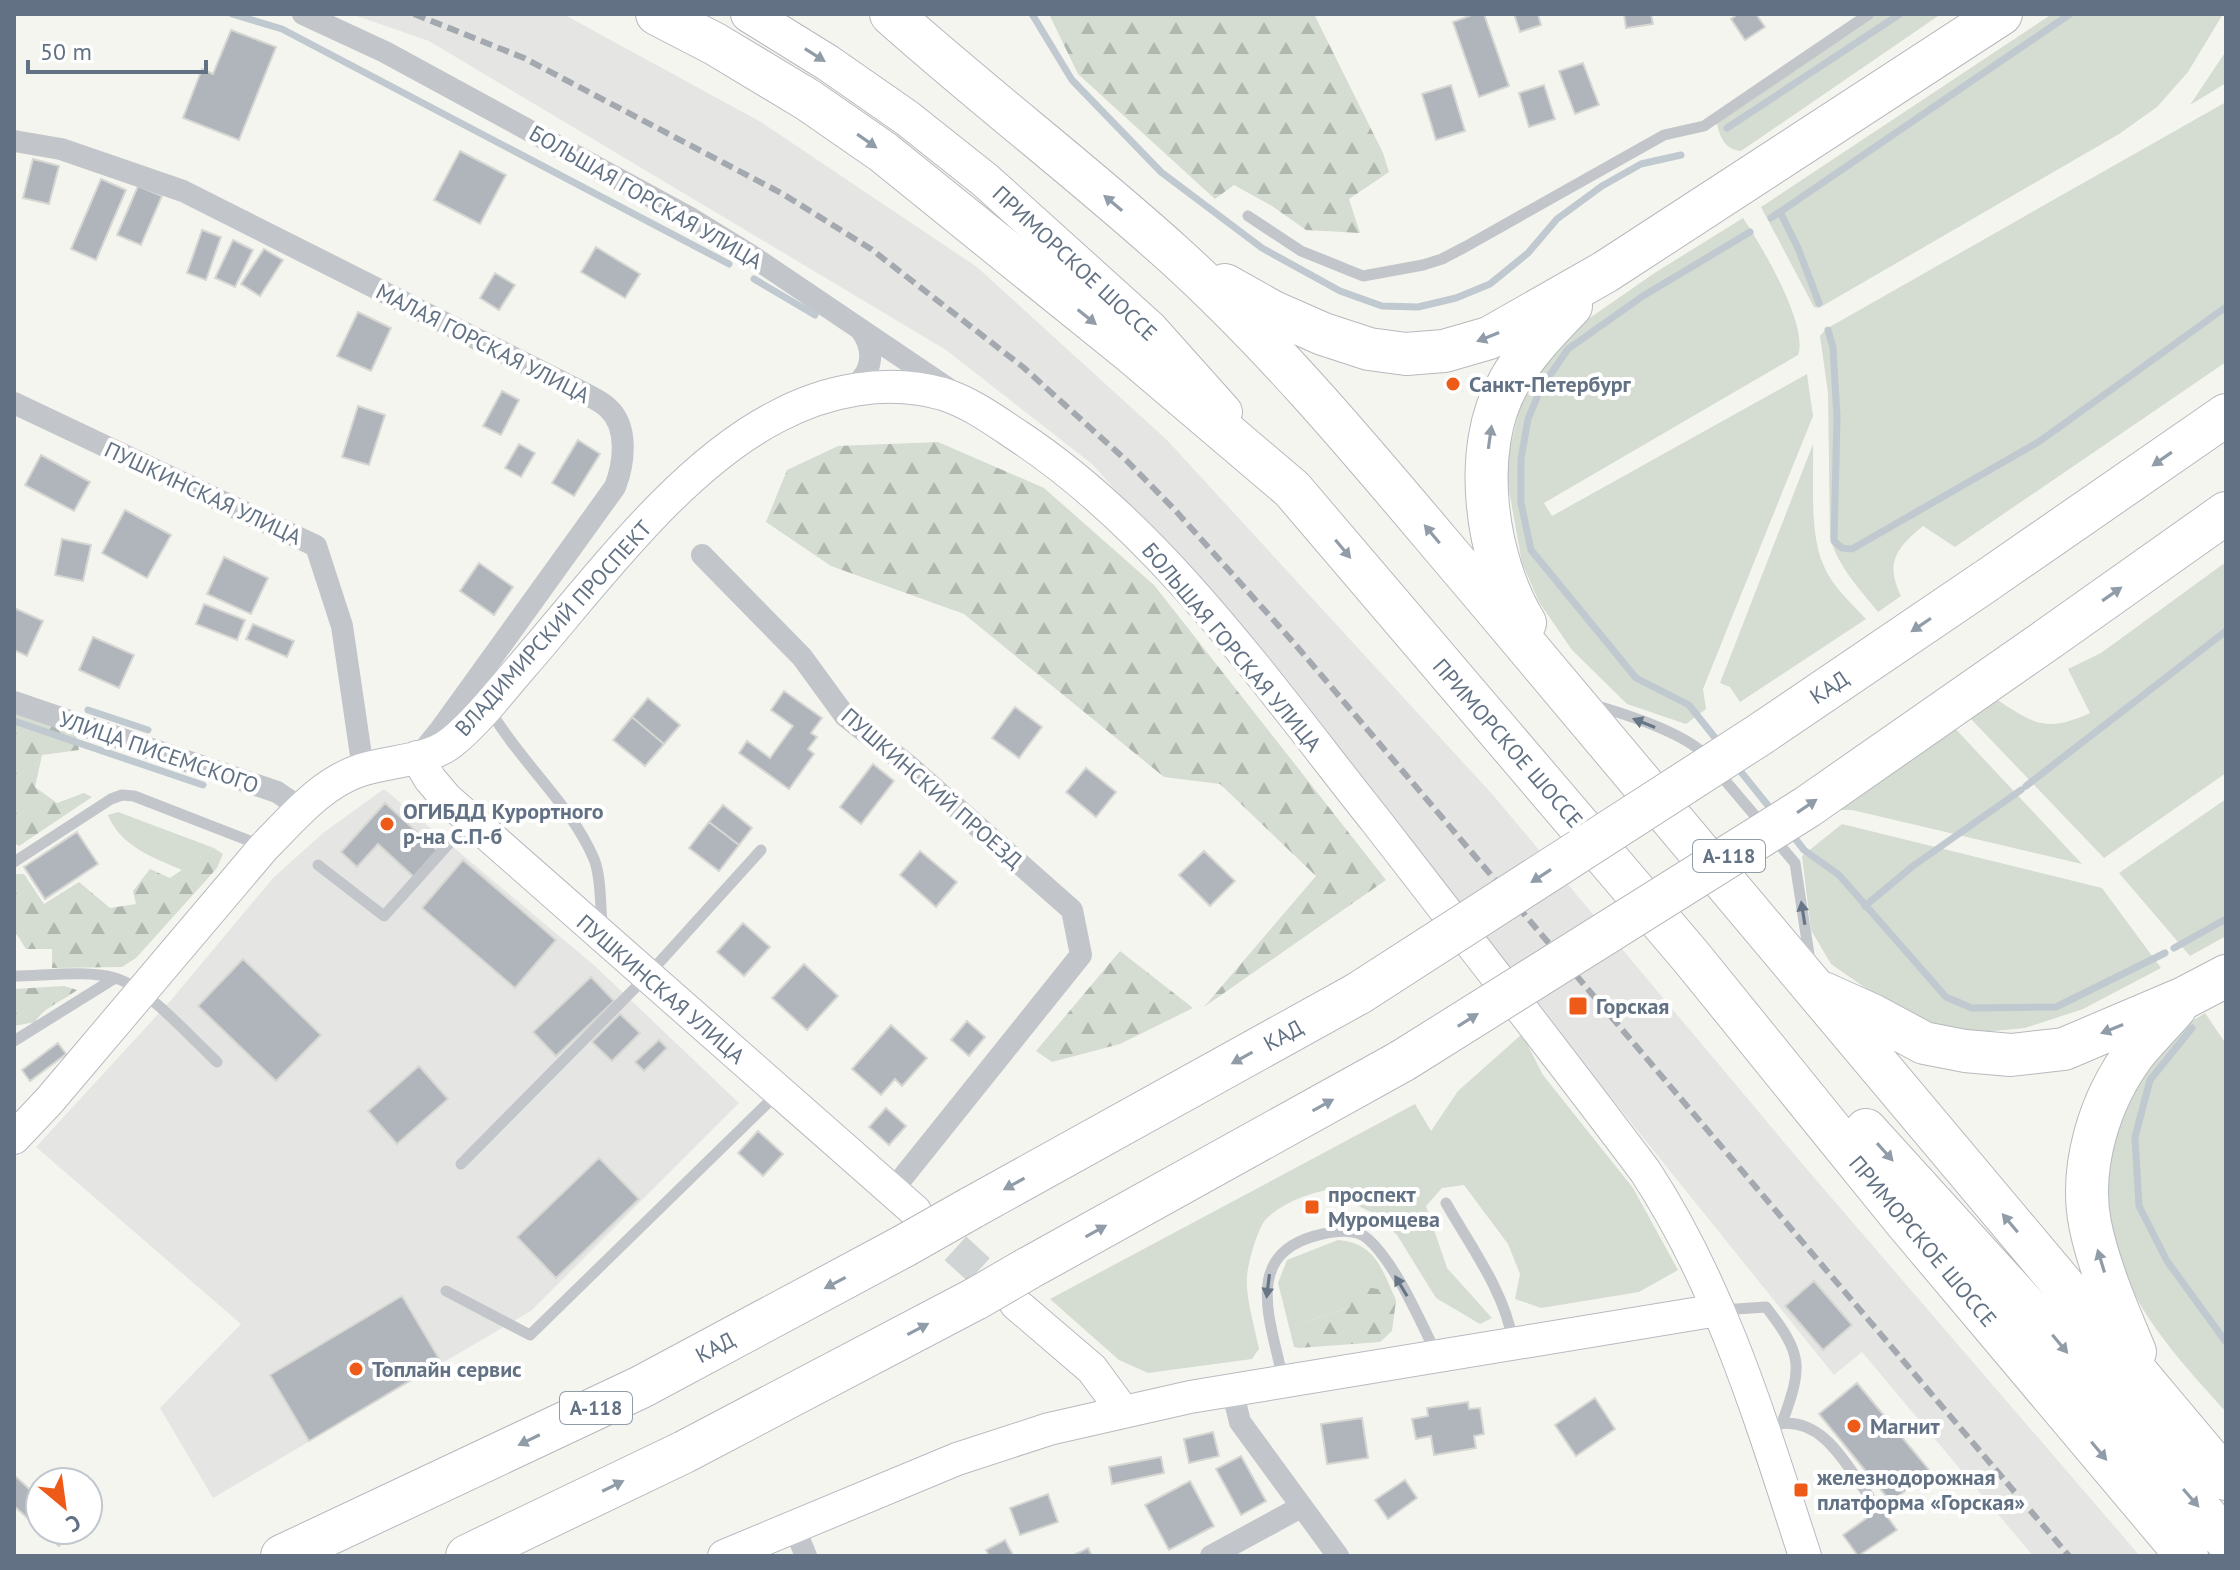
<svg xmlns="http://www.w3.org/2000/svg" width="2240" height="1570" font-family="'PT Sans',sans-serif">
	<defs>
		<pattern id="forest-firs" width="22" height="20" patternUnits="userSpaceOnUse" patternTransform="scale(2)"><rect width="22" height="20" fill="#d5dcd1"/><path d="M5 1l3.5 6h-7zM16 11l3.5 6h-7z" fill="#b0b7af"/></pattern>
	</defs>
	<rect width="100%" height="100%" fill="#f5f5f0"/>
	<path fill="#e5e6e4" d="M 351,14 L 563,14 L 761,122 L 977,267 L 1167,440 L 1493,795 L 1799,1160 L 2140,1556 L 2033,1556 L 1862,1352 L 1834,1375 L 1176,557 L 1092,464 L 946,350 L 429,41 Z
		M 384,789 L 595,966 L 739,1103 L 531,1311 L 213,1498 L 160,1408 L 241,1324 L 36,1147 L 171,1000 L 273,878 L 323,833 Z"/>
	<path fill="#d5dcd1" d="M 1878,14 L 1941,14 L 1741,151 C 1723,149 1720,136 1716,120 Z
		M 2052,14 L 2223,14 L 2188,72 L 2157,107 L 2119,134 L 1819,308 L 1814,307 L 1761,207 Z
		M 2226,51 L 2226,83 L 2190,105 Z
		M 2226,102 L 2226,362 L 1955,547 L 1923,526 C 1896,548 1885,563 1901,596 L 1878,612 C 1859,588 1839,568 1830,538 L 1828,393 L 1820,336 L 1826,329 Z
		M 1743,218 C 1761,245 1809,325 1798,355 L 1544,503 L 1552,516 L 1807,374 L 1813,416 L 1703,689 L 1706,709 L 1686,724 L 1627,704 L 1572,650 L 1539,602 L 1522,563 L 1505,468 L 1521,403 L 1540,365 L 1574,329 L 1653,274 Z
		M 1813,444 C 1814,479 1809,531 1823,564 C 1831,585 1851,603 1866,619 L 1740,702 L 1730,687 L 1720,683 Z
		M 2226,562 L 2226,773 L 2104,858 L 1970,718 L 1996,699 C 2034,724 2046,733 2090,713 L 2068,669 L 2101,653 Z
		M 1950,723 L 2082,864 L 1852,810 L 1835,810 Z
		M 2226,799 L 2226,936 L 2190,956 L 2119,873 Z
		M 118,812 L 214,848 L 182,870 C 154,858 120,846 108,815 Z
		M 1842,824 L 2102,888 L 2161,968 L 2083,1009 L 2025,1028 L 1962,1034 L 1913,1021 L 1831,964 L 1811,930 L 1802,856 Z
		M 2205,1013 L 2226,1044 L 2226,1412 C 2193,1375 2155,1335 2133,1291 C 2116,1257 2102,1199 2105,1161 C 2109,1120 2145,1061 2174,1033 C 2183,1025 2195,1020 2205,1013 Z
		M 1522,1034 L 1543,1075 L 1633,1188 L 1678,1270 L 1639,1292 L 1541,1308 L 1515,1299 L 1520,1274 L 1508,1244 L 1464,1185 L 1442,1188 L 1426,1206 L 1447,1268 L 1492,1318 L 1480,1324 L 1436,1298 L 1397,1235 L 1377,1215 L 1350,1202 L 1341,1188 C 1317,1190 1286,1200 1267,1218 C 1258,1226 1248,1263 1247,1276 C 1245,1296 1255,1328 1259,1349 L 1252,1359 L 1148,1373 L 1119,1360 L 1050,1299 L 1415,1104 L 1431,1131 L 1458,1091 Z
		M 1338,1240 C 1376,1243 1382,1270 1396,1300 L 1382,1290 L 1350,1307 L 1299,1324 L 1299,1348 L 1294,1347 L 1278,1283 L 1287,1260 Z"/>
	<path fill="url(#forest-firs)" d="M 1049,14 L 1314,14 L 1383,153 L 1389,172 L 1349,199 L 1360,233 L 1306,230 L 1272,206 L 1234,185 L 1215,199 L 1078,74 Z
		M 938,442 L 1044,488 L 1154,585 L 1386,880 L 1204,1007 L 1316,876 L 1220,784 L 1164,777 L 964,614 L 831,566 L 766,522 L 787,470 L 838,446 Z
		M 14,711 L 76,736 L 79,750 L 42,755 L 35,787 L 57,803 L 84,793 L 92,797 L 19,846 L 14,843 Z
		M 214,848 L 223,854 L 217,868 L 136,958 L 122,967 L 52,968 L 52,949 L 26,949 L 14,930 L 14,874 L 24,874 L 44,904 L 79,882 L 110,908 L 136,904 L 133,891 L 150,869 L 170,878 Z
		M 1120,951 L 1193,1008 L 1120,1044 L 1052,1062 L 1036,1051 Z
		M 64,986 L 77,990 C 62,1002 45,1006 35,1022 L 14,1026 L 14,989 Z
		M 1354,1284 L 1382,1290 L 1396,1300 L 1392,1331 L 1380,1342 L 1299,1348 L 1299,1324 L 1350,1307 Z"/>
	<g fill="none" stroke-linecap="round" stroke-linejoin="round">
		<path stroke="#c0c9cf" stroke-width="7" d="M 232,14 L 282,29 L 729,264
			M 1032,14 L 1072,80 L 1161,172 L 1262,248 L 1340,291 L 1382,306 L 1418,307 L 1456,298 L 1490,284 L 1528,253 L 1557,219 L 1602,186 L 1641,164 L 1681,155
			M 1727,128 L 1900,14
			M 1780,212 L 1798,248 L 1819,303
			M 1771,218 L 2070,14
			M 754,279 L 815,315
			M 1828,330 L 1833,348 L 1837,417 L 1834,541 L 1842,548 L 1852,549 L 2040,441 L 2226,307
			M 88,710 L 148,730
			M 14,721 L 203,785
			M 1720,744 L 1689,705 L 1636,678 L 1531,550 L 1521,503 L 1521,459 L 1528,419 L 1541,388 L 1568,349 L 1643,296 L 1750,232
			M 1737,767 L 1774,813
			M 2026,786 L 2226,631
			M 1790,832 L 1804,850 L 1839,875 L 1946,997 L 1972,1008 L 2056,1007 L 2165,953
			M 1865,906 L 1913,866 L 2021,790
			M 2174,948 L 2226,919
			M 2192,1028 L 2150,1080 L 2135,1137 L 2139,1206 L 2167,1261 L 2226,1342"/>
	</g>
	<path fill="#afb5bb" stroke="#d6d6d3" stroke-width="2" d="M 1474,14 L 1484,14 L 1509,86 L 1479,97 L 1453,22 Z
		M 1514,14 L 1538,14 L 1541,25 L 1520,32 Z
		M 1624,14 L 1651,14 L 1653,24 L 1626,28 Z
		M 1738,14 L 1756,14 L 1765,27 L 1745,40 L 1731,19 Z
		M 231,30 L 276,47 L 239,140 L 183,118 L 202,69 L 213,74 Z
		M 1583,63 L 1599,105 L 1575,114 L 1559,71 Z
		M 1451,85 L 1465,131 L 1436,140 L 1422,94 Z
		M 1544,85 L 1555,119 L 1529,127 L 1519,93 Z
		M 460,151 L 506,175 L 480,224 L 434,200 Z
		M 33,159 L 59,166 L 49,204 L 23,198 Z
		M 101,179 L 126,190 L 96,260 L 71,249 Z
		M 138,186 L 162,196 L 141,245 L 117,235 Z
		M 202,230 L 221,237 L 206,280 L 187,273 Z
		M 233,240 L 253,250 L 235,287 L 215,278 Z
		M 596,247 L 640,274 L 625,298 L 581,272 Z
		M 264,249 L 283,260 L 260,296 L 241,284 Z
		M 495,273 L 515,285 L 499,310 L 480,298 Z
		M 358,312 L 391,328 L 371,371 L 337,356 Z
		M 502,391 L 519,400 L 501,435 L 483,426 Z
		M 358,406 L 385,415 L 369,465 L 342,457 Z
		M 578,440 L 600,454 L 574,496 L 552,483 Z
		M 519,444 L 535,453 L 521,477 L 505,468 Z
		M 41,455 L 90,482 L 74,511 L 25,485 Z
		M 125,510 L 171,535 L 147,578 L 102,553 Z
		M 62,539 L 91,545 L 83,581 L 55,575 Z
		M 224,557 L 268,578 L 251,614 L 207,594 Z
		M 479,563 L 513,587 L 494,615 L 460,591 Z
		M 204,604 L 245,620 L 237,640 L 196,624 Z
		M 14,608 L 43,621 L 27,656 L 14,650 Z
		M 253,624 L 294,641 L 287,657 L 246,639 Z
		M 93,637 L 134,655 L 119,688 L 79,670 Z
		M 784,691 L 822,718 L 811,733 L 817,737 L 808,749 L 814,754 L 789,789 L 739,753 L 747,741 L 770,758 L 793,726 L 771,710 Z
		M 648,698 L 680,725 L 664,744 L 632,717 Z
		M 1015,707 L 1042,727 L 1019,758 L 992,738 Z
		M 632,717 L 664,744 L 645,766 L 613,740 Z
		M 873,764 L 894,781 L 861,824 L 840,807 Z
		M 1086,768 L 1116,792 L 1096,817 L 1066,792 Z
		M 385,803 L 438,851 L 414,877 L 378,844 L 357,867 L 341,852 Z
		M 723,805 L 752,828 L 739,845 L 709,822 Z
		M 709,822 L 739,845 L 719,871 L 689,848 Z
		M 77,832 L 98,864 L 45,899 L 24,867 Z
		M 920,851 L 957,882 L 936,907 L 900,875 Z
		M 1204,851 L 1235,881 L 1210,906 L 1179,875 Z
		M 463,860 L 556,940 L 515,988 L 422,908 Z
		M 743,923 L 770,947 L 744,976 L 717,952 Z
		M 243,959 L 321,1035 L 276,1081 L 198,1006 Z
		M 804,964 L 838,996 L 807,1030 L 772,998 Z
		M 591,977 L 614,1001 L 556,1056 L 533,1032 Z
		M 620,1014 L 640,1033 L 612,1061 L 592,1042 Z
		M 967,1021 L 985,1037 L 969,1056 L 951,1040 Z
		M 891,1025 L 927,1058 L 902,1086 L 895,1079 L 881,1095 L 852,1069 Z
		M 659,1040 L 667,1048 L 644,1071 L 635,1062 Z
		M 58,1043 L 66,1054 L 30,1081 L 22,1070 Z
		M 419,1066 L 448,1099 L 397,1144 L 368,1111 Z
		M 886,1108 L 906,1126 L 889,1145 L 869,1127 Z
		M 758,1131 L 783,1154 L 763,1176 L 738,1153 Z
		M 599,1158 L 639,1199 L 556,1278 L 517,1237 Z
		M 1814,1281 L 1852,1325 L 1823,1350 L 1785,1306 Z
		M 402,1296 L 441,1362 L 309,1441 L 270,1375 Z
		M 1857,1383 L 1930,1471 L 1891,1502 L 1819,1414 Z
		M 1595,1398 L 1615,1429 L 1576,1456 L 1555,1425 Z
		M 1468,1402 L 1469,1409 L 1480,1408 L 1484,1434 L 1474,1436 L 1476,1448 L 1434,1455 L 1431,1436 L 1416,1439 L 1412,1419 L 1428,1416 L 1427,1408 Z
		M 1362,1418 L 1368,1458 L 1327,1464 L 1321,1424 Z
		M 1213,1432 L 1219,1456 L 1189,1463 L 1184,1439 Z
		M 1241,1456 L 1266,1501 L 1241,1515 L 1216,1469 Z
		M 1161,1457 L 1164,1473 L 1112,1484 L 1109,1467 Z
		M 14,1475 L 40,1499 L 40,1529 L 14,1506 Z
		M 1405,1480 L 1417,1498 L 1388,1519 L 1375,1500 Z
		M 1190,1481 L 1214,1526 L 1169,1550 L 1145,1505 Z
		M 1048,1494 L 1058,1522 L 1020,1535 L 1010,1508 Z
		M 1881,1508 L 1897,1530 L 1858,1556 L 1843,1535 Z
		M 41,1530 L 74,1530 L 59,1546 Z
		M 1005,1540 L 1013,1555 L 989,1556 L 986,1550 Z
		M 1088,1548 L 1092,1556 L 1072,1556 Z"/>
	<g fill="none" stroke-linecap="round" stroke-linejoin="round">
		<path stroke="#d0d4d5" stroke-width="32" stroke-dasharray="32 16" stroke-linecap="butt" d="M 920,1216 L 1013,1301"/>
		<g stroke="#b6bbc0" stroke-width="34">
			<path id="secondary" d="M 417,757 L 430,779 L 447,799 L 915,1211
				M 14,1138 L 49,1101 L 264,847 C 293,818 321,783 361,770 C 391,760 427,762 452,742 C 479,720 501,690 524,664 C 595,582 679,467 776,417 C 826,390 887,378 943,394 C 971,403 994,420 1018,436 C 1161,530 1270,688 1376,821 C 1466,937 1557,1054 1645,1171 C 1722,1288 1762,1424 1805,1556
				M 1016,1304 L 1092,1369 L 1122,1410
				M 724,1556 L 957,1459 L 1049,1429 L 1190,1397 L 1718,1310"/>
		</g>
		<g stroke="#b5b9bd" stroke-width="38">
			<path id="primary" d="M 749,14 L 828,63 L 907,118 L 985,180 L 1149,328 L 1224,412"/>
		</g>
		<g stroke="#b6b9bd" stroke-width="44">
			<path id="highway" d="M 657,14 L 715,44 L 808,100 L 883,152 L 1132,353 L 1292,489 L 1692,958 L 1905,1221 L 2187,1556
				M 891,14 C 983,96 1081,171 1172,253 C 1286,356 1383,477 1482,593 L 2226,1479
				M 1225,285 L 1273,312 L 1323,334 L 1369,349 L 1406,354 L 1444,351 L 1489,338 L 1605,272 L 2001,14
				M 1986,581 L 2226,415
				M 1525,623 C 1486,559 1470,449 1509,382 C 1525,353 1548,330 1571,306
				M 2048,639 L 2226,513
				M 1823,993 L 1872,1015 L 1924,1043 L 1965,1051 L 2011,1055 L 2064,1049 L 2184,998 L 2226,976
				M 1866,1130 L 2043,1325 L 2226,1540
				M 971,1208 L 1359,993
				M 1027,1269 L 1402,1061
				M 2135,1352 C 2118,1311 2099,1268 2090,1224 C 2079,1166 2100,1100 2134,1054 C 2147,1038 2162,1023 2175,1008
				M 282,1556 L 641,1387 L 904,1246
				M 467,1556 L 684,1452 L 977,1298"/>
		</g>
		<path stroke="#c2c5c9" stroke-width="11" d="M 1248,216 L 1301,251 L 1363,276 L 1423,265 L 1442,259 L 1465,247 L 1664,135 L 1704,126 L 1869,14
			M 1594,705 C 1625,714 1688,734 1708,758
			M 490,710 C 520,762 570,803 594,859 C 601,876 600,902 602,921 L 600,926
			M 1718,772 L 1795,863 L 1810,961
			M 14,862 L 111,799 L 122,795 L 134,796 L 260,845
			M 318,865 L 384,916 L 470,820
			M 14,976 C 43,976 87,970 115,978 C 147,987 191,1038 217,1062
			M 14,1041 L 115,978
			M 461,1164 L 647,976 L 761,850
			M 1446,1203 C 1471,1247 1505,1292 1513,1342
			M 446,1291 L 530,1335 L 778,1093
			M 1722,1310 L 1766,1307 C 1803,1355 1803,1366 1782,1423
			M 1283,1380 C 1272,1323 1239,1252 1322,1234 C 1336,1231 1356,1228 1368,1239 C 1396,1264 1420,1321 1437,1355
			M 1779,1424 C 1823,1417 1846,1465 1869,1496"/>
		<path stroke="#c2c5c9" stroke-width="22" d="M 303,14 L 385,52 L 692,219 L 749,254 L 949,389
			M 14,141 L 61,149 L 183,191 L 586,394 C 593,398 602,402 608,408 C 629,427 624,464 615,487 L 440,730 L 422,752
			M 846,390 C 872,379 877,352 861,330
			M 14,403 L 316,546 L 342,626 L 363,769
			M 702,555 L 802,657 L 845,716 L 909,766 L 1072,910 L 1081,955 L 891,1192
			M 14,702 L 277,792 L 302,809
			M 1232,1390 L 1240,1422 L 1338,1556
			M 794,1527 L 806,1556
			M 1211,1556 L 1301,1507"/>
		<use href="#secondary" stroke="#fff" stroke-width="32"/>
		<use href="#primary" stroke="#fff" stroke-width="36"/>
		<use href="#highway" stroke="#fff" stroke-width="42"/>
		<path stroke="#a4a9b0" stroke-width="6" stroke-dasharray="12 6" stroke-linecap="butt" d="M 414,14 L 524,58 L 783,194 L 871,249 L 1023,367 L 1127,461 L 1175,510 L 1294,643 L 2069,1556"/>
		<g stroke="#b6b9bd" stroke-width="44" stroke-linecap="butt">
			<path id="highway-bridge" d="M 1359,993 L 1759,735 L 1986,581
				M 1402,1061 L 1807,807 L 2048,639
				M 904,1246 L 971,1208
				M 977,1298 L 1027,1269"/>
		</g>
		<use href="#highway-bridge" stroke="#fff" stroke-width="42"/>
	</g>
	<defs><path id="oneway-solid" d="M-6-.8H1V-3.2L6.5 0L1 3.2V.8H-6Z" transform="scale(2)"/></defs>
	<g fill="#919ca9">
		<use href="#oneway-solid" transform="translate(815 55) rotate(32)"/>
		<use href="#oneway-solid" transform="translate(867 141) rotate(35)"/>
		<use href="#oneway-solid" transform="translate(1113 203) rotate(-140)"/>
		<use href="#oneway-solid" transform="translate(1087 317) rotate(39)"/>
		<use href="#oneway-solid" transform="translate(1488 337) rotate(158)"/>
		<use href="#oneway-solid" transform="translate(1490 437) rotate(-82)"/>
		<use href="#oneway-solid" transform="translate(2162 459) rotate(145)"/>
		<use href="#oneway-solid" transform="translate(1432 534) rotate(-130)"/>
		<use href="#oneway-solid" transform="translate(1343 549) rotate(50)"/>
		<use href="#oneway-solid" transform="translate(2112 594) rotate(-35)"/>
		<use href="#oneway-solid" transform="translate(1921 625) rotate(146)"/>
		<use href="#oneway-solid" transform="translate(1807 806) rotate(-34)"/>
		<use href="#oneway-solid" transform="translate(1541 876) rotate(147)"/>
		<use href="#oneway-solid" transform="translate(1468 1020) rotate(-32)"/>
		<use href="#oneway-solid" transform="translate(2112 1029) rotate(158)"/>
		<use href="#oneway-solid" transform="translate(1242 1058) rotate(151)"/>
		<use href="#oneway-solid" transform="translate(1323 1105) rotate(-29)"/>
		<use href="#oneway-solid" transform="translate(1885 1152) rotate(48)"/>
		<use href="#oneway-solid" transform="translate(1014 1184) rotate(151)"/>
		<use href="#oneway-solid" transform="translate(2010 1223) rotate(-130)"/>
		<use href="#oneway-solid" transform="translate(1096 1231) rotate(-29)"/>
		<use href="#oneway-solid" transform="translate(2101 1261) rotate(-107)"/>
		<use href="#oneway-solid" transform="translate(835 1283) rotate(152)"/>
		<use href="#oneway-solid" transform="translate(918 1329) rotate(-28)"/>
		<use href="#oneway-solid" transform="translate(2060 1344) rotate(50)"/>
		<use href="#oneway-solid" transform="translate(529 1440) rotate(154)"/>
		<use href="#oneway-solid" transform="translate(2099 1451) rotate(50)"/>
		<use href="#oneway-solid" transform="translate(613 1486) rotate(-26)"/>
		<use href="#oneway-solid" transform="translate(2191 1498) rotate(49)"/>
	</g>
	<g fill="#677687">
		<use href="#oneway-solid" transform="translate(1644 723) rotate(-158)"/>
		<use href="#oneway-solid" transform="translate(1803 913) rotate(-99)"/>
		<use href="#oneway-solid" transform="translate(1268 1286) rotate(97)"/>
		<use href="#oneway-solid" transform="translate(1401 1286) rotate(-121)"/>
	</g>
	<g fill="#ee5a18" stroke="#fff" stroke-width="3">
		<circle cx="1453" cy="384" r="8"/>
		<circle cx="387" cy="824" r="8"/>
		<rect x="1568" y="996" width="20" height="20" rx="4"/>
		<rect x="1304" y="1199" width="16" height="16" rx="4"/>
		<circle cx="356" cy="1369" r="8"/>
		<circle cx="1854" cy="1426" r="8"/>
		<rect x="1793" y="1482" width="16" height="16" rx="4"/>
	</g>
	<g text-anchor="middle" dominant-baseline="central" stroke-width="8" stroke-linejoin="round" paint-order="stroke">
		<g fill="#fff" stroke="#919ca9" stroke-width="2">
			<rect x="1693" y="840" width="72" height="32" rx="6"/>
			<rect x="560" y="1392" width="72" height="32" rx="6"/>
		</g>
		<g font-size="20" font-weight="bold" fill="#627284">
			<text x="1729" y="856">А-118</text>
			<text x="596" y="1408">А-118</text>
		</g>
		<g font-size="22" fill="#627284" stroke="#fff">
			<text transform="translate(646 197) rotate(30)">БОЛЬШАЯ ГОРСКАЯ УЛИЦА</text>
			<text transform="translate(1075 263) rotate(43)">ПРИМОРСКОЕ ШОССЕ</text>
			<text transform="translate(483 343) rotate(27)">МАЛАЯ ГОРСКАЯ УЛИЦА</text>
			<text transform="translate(203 493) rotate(25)">ПУШКИНСКАЯ УЛИЦА</text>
			<text transform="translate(553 628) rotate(-48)">ВЛАДИМИРСКИЙ ПРОСПЕКТ</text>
			<text transform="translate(1232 647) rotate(50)">БОЛЬШАЯ ГОРСКАЯ УЛИЦА</text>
			<text transform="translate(1829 687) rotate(-34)">КАД</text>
			<text transform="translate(1508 743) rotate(49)">ПРИМОРСКОЕ ШОССЕ</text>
			<text transform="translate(159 752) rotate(19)">УЛИЦА ПИСЕМСКОГО</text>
			<text transform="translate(932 788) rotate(41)">ПУШКИНСКИЙ ПРОЕЗД</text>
			<text transform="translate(661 989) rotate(41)">ПУШКИНСКАЯ УЛИЦА</text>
			<text transform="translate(1283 1035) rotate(-29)">КАД</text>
			<text transform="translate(1923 1241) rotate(50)">ПРИМОРСКОЕ ШОССЕ</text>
			<text transform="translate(715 1347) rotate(-28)">КАД</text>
		</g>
		<g font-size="22" font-weight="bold" fill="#627284" stroke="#fff" text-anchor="start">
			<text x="1469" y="384">Санкт-Петербург</text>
			<text x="403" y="811">ОГИБДД Курортного<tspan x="403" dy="25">р-на С.П-б</tspan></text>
			<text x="1596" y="1006">Горская</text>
			<text x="1328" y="1194">проспект<tspan x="1328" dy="25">Муромцева</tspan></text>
			<text x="372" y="1369">Топлайн сервис</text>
			<text x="1870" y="1426">Магнит</text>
			<text x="1817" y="1477">железнодорожная<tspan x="1817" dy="25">платформа «Горская»</tspan></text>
		</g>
	</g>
	<rect width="2240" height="1570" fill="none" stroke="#627284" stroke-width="32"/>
	<g transform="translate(64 1506) rotate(151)"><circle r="38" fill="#ffffff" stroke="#c0c7ce" stroke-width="2"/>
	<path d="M0-6L14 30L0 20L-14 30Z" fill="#ee5a18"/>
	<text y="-12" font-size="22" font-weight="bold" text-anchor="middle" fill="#627284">С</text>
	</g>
	<path d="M28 60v12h178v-12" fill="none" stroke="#627284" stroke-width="4"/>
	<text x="40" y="60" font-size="24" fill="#627284" stroke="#ffffff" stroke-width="6" paint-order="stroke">50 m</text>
</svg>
